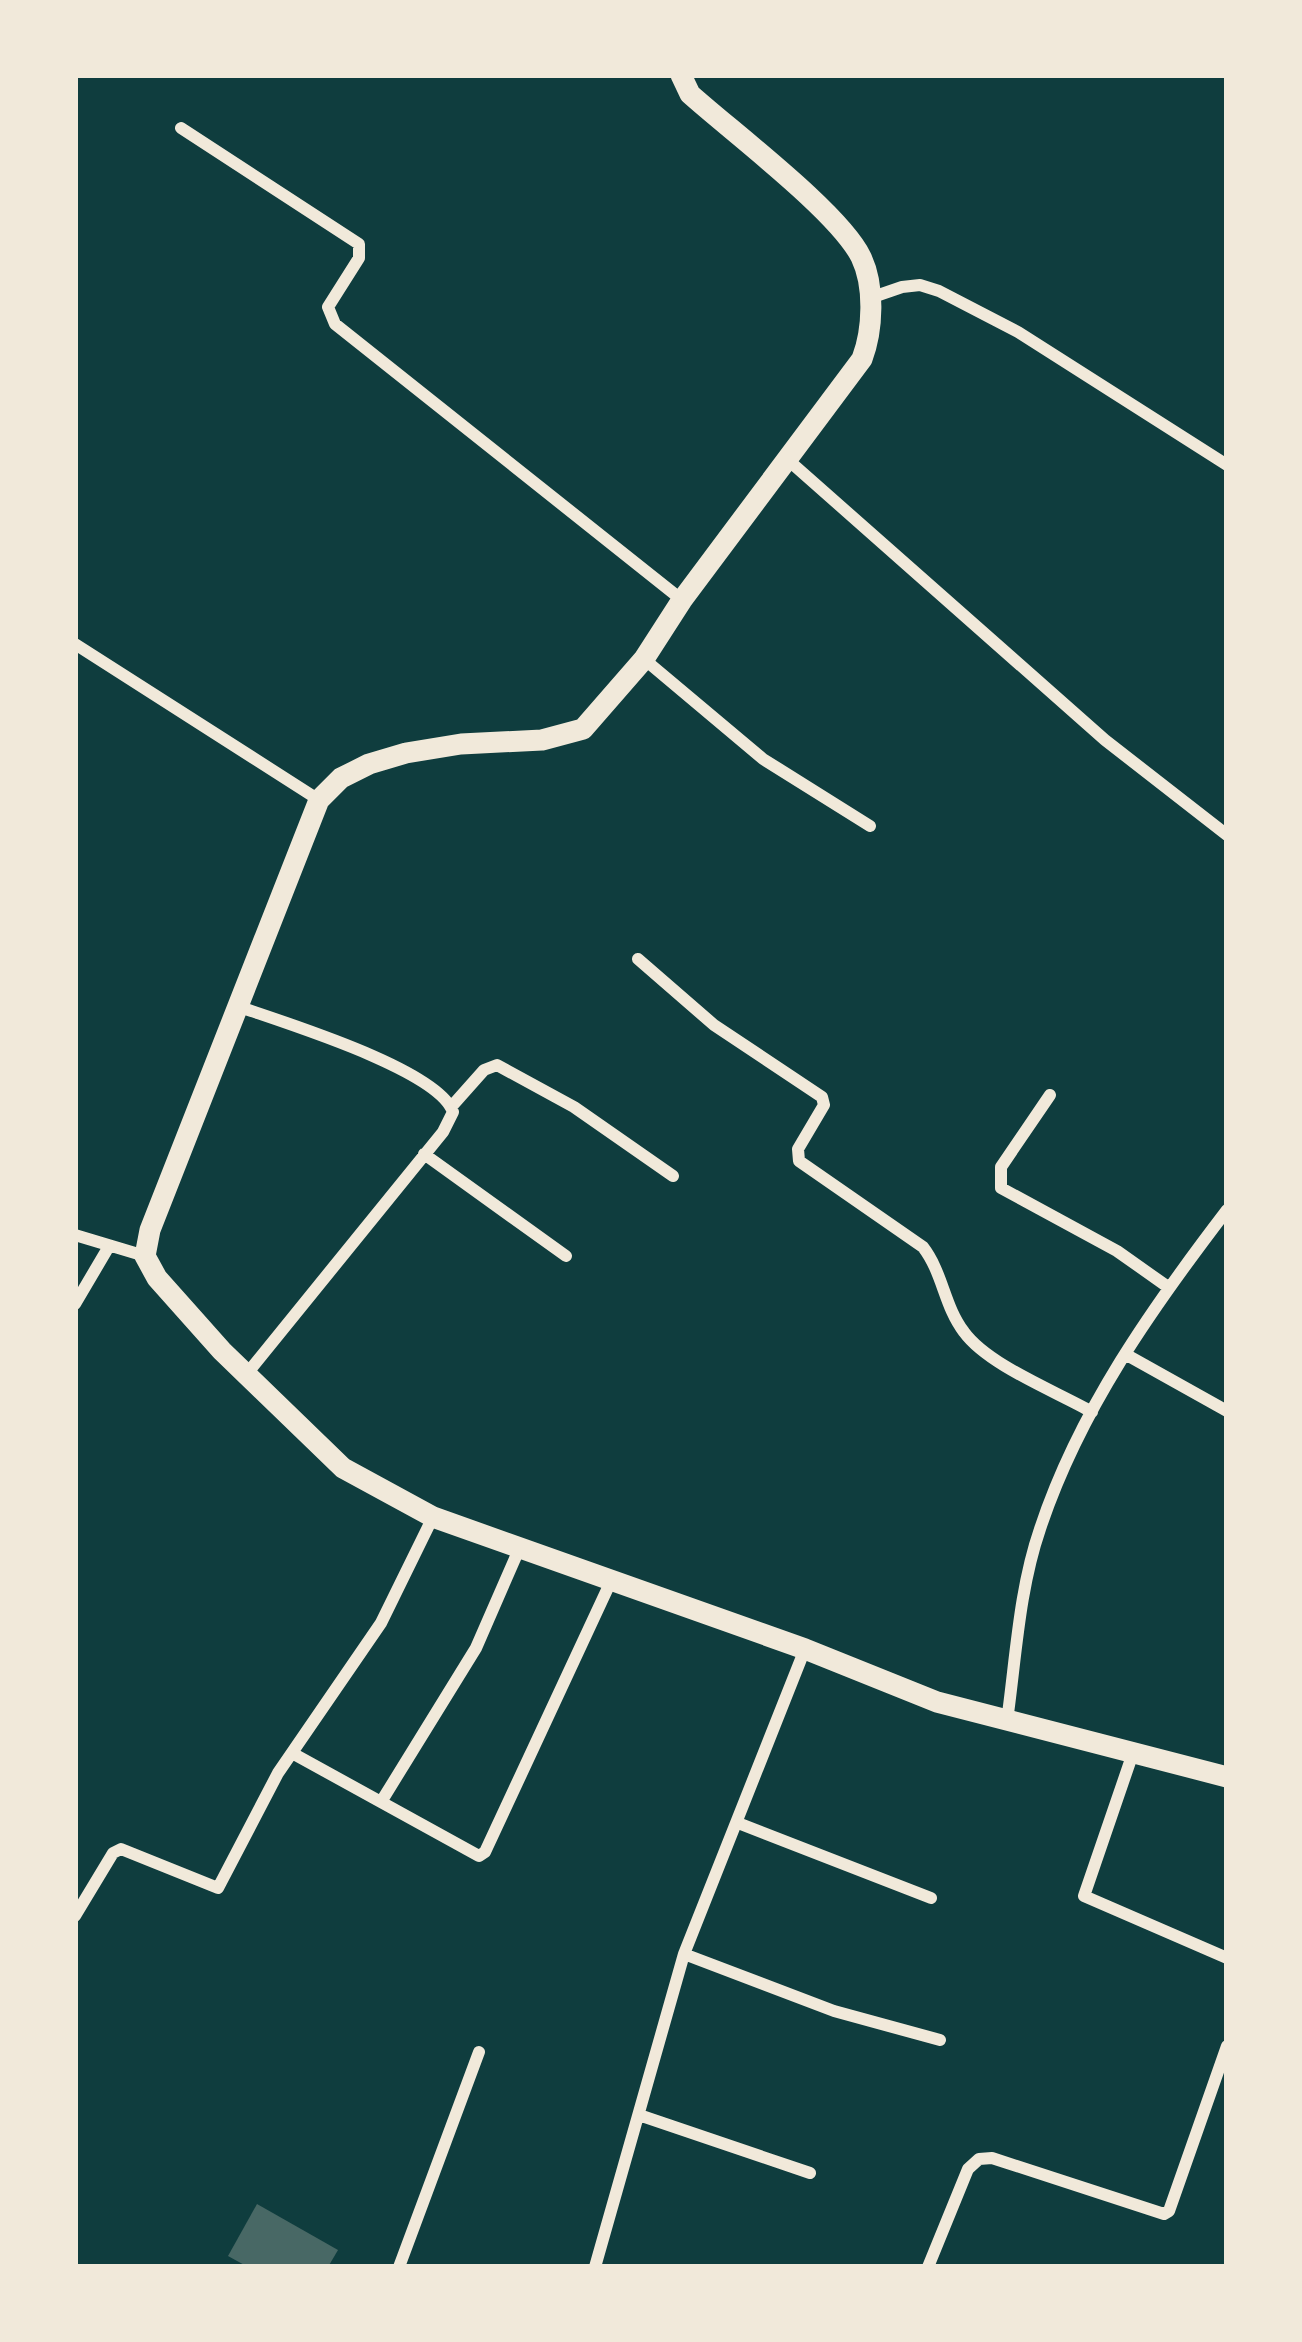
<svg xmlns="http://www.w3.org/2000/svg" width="1302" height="2342" font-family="Montserrat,sans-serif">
	<rect width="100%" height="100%" fill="#0f3d3e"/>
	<path fill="#486865" d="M 257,2204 L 338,2250 L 328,2267 L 248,2267 L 228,2256 Z"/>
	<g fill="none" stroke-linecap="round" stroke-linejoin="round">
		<path stroke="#f1e9da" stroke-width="12" d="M 181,128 L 359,244 L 359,258 L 328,307 L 335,324 L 682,600
			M 870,298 L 902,287 L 920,285 L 939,291 L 1018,332 L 1227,465
			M 787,459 L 1105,740 L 1227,835
			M 75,644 L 319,800
			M 644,659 L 763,759 L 870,826
			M 638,959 L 714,1025 L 822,1097 L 824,1105 L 798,1149 L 799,1161 L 923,1247 C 943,1273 944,1306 964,1332 C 988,1365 1055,1391 1092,1412
			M 237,1006 C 282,1022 438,1069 453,1112 L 443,1132 L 245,1376
			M 1050,1095 L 1001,1167 L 1001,1188 L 1117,1251 L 1168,1287
			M 452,1106 L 484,1070 L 497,1065 L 574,1107 L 673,1176
			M 424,1154 L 566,1256
			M 75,1235 L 145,1256
			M 75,1304 L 108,1248
			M 1125,1354 L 1227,1411
			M 1007,1721 C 1016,1657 1019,1590 1040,1529 C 1079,1411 1152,1308 1227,1210
			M 292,1753 L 479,1856 L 485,1852 L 612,1579
			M 1133,1753 L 1084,1896 L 1227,1958
			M 381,1802 L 476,1648 L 520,1547
			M 738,1823 L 931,1898
			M 75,1916 L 113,1853 L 121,1849 L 218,1888 L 278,1773 L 381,1623 L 433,1517
			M 684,1954 L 834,2011 L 940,2040
			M 639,2115 L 810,2173
			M 399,2267 L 479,2052
			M 595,2267 L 684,1954 L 805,1649
			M 928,2267 L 968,2169 L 979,2159 L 992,2158 L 1164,2214 L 1169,2211 L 1227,2046"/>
		<path stroke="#f1e9da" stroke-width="21" d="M 681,75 L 690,94 C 731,131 839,212 861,257 C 875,286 873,330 862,359 L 682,600 L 644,659 L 583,729 L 542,740 L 461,744 L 406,753 L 369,764 L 341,778 L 319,800 L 150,1230 L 145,1256 L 157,1278 L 222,1351 L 343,1468 L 433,1517 L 805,1649 L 937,1702 L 1227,1777"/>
	</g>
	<rect width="1302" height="2342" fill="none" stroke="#f1e9da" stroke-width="156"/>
</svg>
